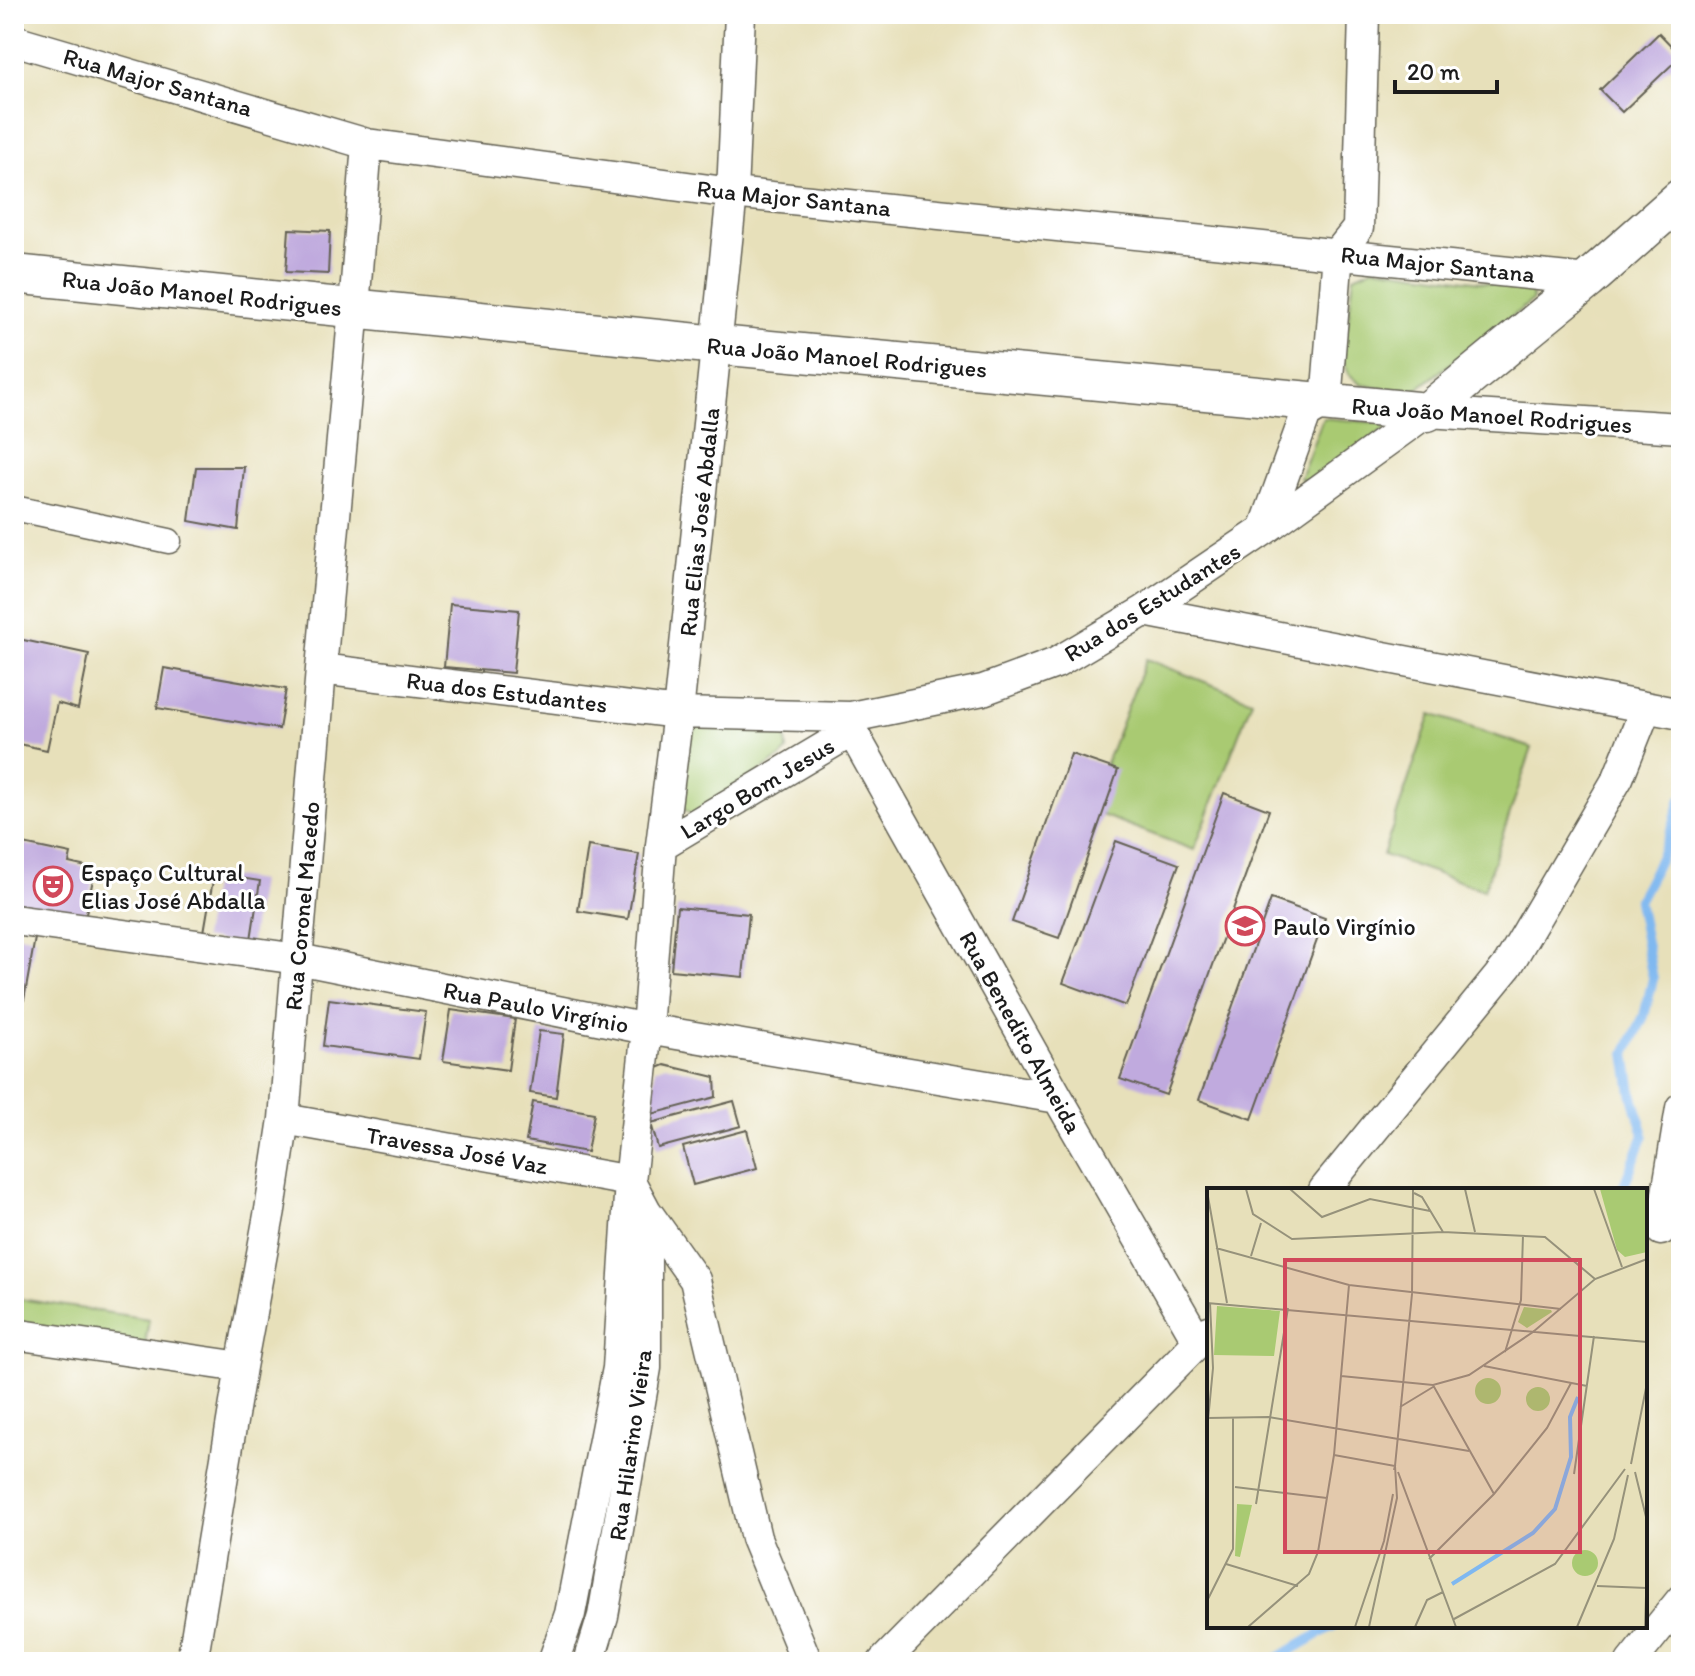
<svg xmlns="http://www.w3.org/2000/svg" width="1695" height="1676" font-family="Itim,sans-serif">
	<rect width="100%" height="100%" fill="#fff"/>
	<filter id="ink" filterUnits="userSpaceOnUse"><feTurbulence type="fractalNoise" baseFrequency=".0125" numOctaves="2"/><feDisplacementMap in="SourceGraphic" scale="16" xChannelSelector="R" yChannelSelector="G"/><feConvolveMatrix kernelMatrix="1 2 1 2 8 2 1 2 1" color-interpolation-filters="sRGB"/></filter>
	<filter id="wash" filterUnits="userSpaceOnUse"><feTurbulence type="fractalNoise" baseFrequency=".006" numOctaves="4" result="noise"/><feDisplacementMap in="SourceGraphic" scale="32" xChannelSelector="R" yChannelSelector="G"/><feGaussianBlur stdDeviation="1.8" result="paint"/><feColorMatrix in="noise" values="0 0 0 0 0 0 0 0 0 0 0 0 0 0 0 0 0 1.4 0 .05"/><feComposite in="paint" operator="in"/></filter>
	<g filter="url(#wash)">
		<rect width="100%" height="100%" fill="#e7e0ba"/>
		<path fill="#a9ca72" stroke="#627347" stroke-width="2" d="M 1374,267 L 1530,289 L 1533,300 L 1416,390 L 1389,390 L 1360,384 L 1349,374 L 1343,359 L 1354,276 Z
			M 1323,418 L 1391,424 L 1311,484 L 1300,478 Z
			M 1146,659 L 1252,700 L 1194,850 L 1088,810 Z
			M 1431,714 L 1532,748 L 1484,890 L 1383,855 Z
			M 699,726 L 782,732 L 786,738 L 787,751 L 780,758 L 692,816 L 682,807 L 690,735 Z
			M 14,1298 L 149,1319 L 145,1345 L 14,1325 Z"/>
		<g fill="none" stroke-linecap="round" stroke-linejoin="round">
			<path stroke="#7fb8f0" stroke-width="10" d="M 1622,1190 L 1644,1135 L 1632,1093 L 1626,1053 L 1644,1016 L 1653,979 L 1638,901 C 1656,868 1672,836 1681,799
				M 1271,1662 L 1333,1626"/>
		</g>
		<g id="blocks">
			<path fill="#c0aade" d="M 1659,33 L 1681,56 L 1622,112 L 1600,90 Z
				M 289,229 L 330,231 L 328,274 L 286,272 Z
				M 196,467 L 244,467 L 238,530 L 189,521 Z
				M 450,604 L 519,610 L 513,673 L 444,667 Z
				M 14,638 L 89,654 L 78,709 L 57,703 L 47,750 L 14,743 Z
				M 164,668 L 286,689 L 279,729 L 157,708 Z
				M 1071,754 L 1118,770 L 1059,938 L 1012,922 Z
				M 1224,793 L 1269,810 L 1166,1095 L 1120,1079 Z
				M 1116,841 L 1179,864 L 1126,1006 L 1063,983 Z
				M 14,842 L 71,854 L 69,863 L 95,869 L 85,919 L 14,904 Z
				M 588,846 L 639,854 L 628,919 L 578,911 Z
				M 214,874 L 260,881 L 250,946 L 203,938 Z
				M 1271,899 L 1325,918 L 1252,1119 L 1199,1100 Z
				M 677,907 L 749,914 L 743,977 L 671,970 Z
				M 14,934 L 35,938 L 24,1000 L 14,998 Z
				M 329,999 L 426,1012 L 419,1059 L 323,1046 Z
				M 451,1010 L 515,1019 L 508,1070 L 443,1061 Z
				M 539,1031 L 564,1034 L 556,1097 L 530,1093 Z
				M 665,1065 L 715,1077 L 716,1097 L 652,1114 L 655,1069 Z
				M 734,1101 L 741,1126 L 658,1148 L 651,1123 Z
				M 533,1102 L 594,1113 L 587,1152 L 526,1141 Z
				M 747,1130 L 757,1168 L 693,1185 L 683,1147 Z"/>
		</g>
	</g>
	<g filter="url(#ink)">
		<use href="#blocks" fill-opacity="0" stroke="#636153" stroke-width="2"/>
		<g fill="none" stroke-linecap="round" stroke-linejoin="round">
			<g stroke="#636153" stroke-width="27">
				<path id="pedestrian" d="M 14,508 L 169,541"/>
			</g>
			<g stroke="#636153" stroke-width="33">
				<path id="minor" d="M 14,40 L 367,144 L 732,193 L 1588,280
					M 1264,530 L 1306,414 L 1326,402 L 1338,253 L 1358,228 L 1364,14
					M 1144,611 L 1681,714
					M 321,669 L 678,713 L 851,717 L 983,690 L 1056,663 L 1144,611 L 1264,530 L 1427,412 L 1681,428
					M 851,717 L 852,731 L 1058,1098 L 1199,1343
					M 661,845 L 852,731
					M 14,920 L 298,959 L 647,1029 L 1058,1098
					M 284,1119 L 630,1181 L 618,1368 L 570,1614 L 553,1662
					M 1324,1190 L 1508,965 L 1618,778 L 1646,708
					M 646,1211 L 695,1280 L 756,1538 L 807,1662
					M 1661,1230 L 1681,1108
					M 14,1334 L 241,1367
					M 192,1662 L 241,1367 L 270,1210 L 284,1119 L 321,669 L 354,308 L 367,144
					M 589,1662 L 603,1616 L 646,1368 L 646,1211 L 630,1181 L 647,1029 L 661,845 L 678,713 L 732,193 L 740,14
					M 883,1662 L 1209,1331
					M 1631,1662 L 1681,1600"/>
			</g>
			<g stroke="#636153" stroke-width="41">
				<path id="tertiary" d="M 14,274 L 718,345 L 1427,412 L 1588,280 L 1681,198"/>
			</g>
			<use href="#pedestrian" stroke="#fff" stroke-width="24"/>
			<use href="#minor" stroke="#fff" stroke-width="30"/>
			<use href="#tertiary" stroke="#fff" stroke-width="38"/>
		</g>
	</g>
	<defs>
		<g id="theatre-ring" transform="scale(2)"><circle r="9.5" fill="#fff" stroke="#d1495b" stroke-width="1.5"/><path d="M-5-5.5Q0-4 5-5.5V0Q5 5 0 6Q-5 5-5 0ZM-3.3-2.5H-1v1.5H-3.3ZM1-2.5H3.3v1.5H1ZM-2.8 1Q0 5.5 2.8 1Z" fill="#d1495b"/></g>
		<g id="school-ring" transform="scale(2)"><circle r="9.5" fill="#fff" stroke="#d1495b" stroke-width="1.5"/><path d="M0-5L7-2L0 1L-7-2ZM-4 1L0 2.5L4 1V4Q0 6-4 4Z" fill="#d1495b"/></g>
	</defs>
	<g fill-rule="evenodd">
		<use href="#theatre-ring" x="53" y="886"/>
		<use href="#school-ring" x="1245" y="926"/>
	</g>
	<g text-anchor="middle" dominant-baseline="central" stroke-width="6" stroke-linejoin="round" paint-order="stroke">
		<g font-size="24" fill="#1c1c1c" stroke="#fff">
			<text transform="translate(158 82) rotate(16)">Rua Major Santana</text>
			<text transform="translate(794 198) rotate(6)">Rua Major Santana</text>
			<text transform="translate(1438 264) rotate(6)">Rua Major Santana</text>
			<text transform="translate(202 293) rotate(6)">Rua João Manoel Rodrigues</text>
			<text transform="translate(847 357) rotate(5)">Rua João Manoel Rodrigues</text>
			<text transform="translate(1492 415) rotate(4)">Rua João Manoel Rodrigues</text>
			<text transform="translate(699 522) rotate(-84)">Rua Elias José Abdalla</text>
			<text transform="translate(1152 602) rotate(-32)">Rua dos Estudantes</text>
			<text transform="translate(507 692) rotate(7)">Rua dos Estudantes</text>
			<text transform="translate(757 788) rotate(-31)">Largo Bom Jesus</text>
			<text transform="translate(302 906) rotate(-85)">Rua Coronel Macedo</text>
			<text transform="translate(536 1007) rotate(11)">Rua Paulo Virgínio</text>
			<text transform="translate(1021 1032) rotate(61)">Rua Benedito Almeida</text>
			<text transform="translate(457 1150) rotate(10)">Travessa José Vaz</text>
			<text transform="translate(630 1445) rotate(-82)">Rua Hilarino Vieira</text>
		</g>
		<g font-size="24" fill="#1c1c1c" stroke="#fff" text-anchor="start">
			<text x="81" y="872">Espaço Cultural<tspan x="81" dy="28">Elias José Abdalla</tspan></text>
			<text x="1273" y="926">Paulo Virgínio</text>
		</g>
	</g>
	<g transform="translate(1207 1188)">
		<rect width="440" height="440" fill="#e7e0ba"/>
		<path d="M 393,1 L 440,1 L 440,64 L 418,69 L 410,62 ZM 10,118 L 73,123 L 67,168 L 7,167 ZM 317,119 L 344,122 L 345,124 L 320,140 L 311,134 ZM268 203a13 13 0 1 1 26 0a13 13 0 1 1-26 0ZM319 211a12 12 0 1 1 24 0a12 12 0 1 1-24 0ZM 30,316 L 45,317 L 33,369 L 28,368 ZM365 375a13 13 0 1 1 26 0a13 13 0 1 1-26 0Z" fill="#a9ca72"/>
		<path fill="none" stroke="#7fb8f0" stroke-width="4" d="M 245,396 L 326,345 L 348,321 L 364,269 L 363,229 L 371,209"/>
		<path fill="none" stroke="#96927b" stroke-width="2" d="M 39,1 L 46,26 L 85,51 L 236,44 L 338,49 L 388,91M 83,1 L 115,29 L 163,11 L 223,23M 258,1 L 268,44M 387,1 L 415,79M 0,3 L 20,115M 207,5 L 215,9 L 236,44M 9,60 L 142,97 L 354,121M 44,68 L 54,35M 0,115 L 440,154M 298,164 L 314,112 L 316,47M 277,178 L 380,198M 134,188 L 226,197 L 262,187 L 326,144 L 388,91 L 440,71M 226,197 L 287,306M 193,219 L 226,199M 0,230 L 62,229 L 262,263M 0,243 L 6,180 L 3,115M 127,267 L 188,278 L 187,282M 424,276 L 440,195M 191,284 L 249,439M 428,284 L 440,333M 367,286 L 387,148M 28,299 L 120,310M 49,316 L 81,120M 222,371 L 287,306 L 340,240 L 364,195M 19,376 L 91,398M 390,398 L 440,400M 0,413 L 26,361 L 26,229M 247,431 L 348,376 L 418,281M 41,439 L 102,386 L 111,364 L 127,267 L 142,97M 148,439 L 177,353 L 186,306M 162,439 L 190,310 L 188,278 L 205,106 L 206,1M 208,439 L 220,412 L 236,404M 370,439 L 407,351 L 421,287M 438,439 L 440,377"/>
		<path fill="#d1495b" fill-opacity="0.15" stroke="#d1495b" stroke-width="4" d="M 78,72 L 373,72 L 373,364 L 78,364 Z"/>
		<rect width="440" height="440" fill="none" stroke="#1c1c1c" stroke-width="4"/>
	</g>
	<rect width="1695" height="1676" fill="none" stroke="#fff" stroke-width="48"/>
	<path d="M1395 80v12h102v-12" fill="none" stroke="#1c1c1c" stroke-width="4"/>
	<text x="1407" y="80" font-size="24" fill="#1c1c1c" stroke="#ffffff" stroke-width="6" paint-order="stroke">20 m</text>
</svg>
